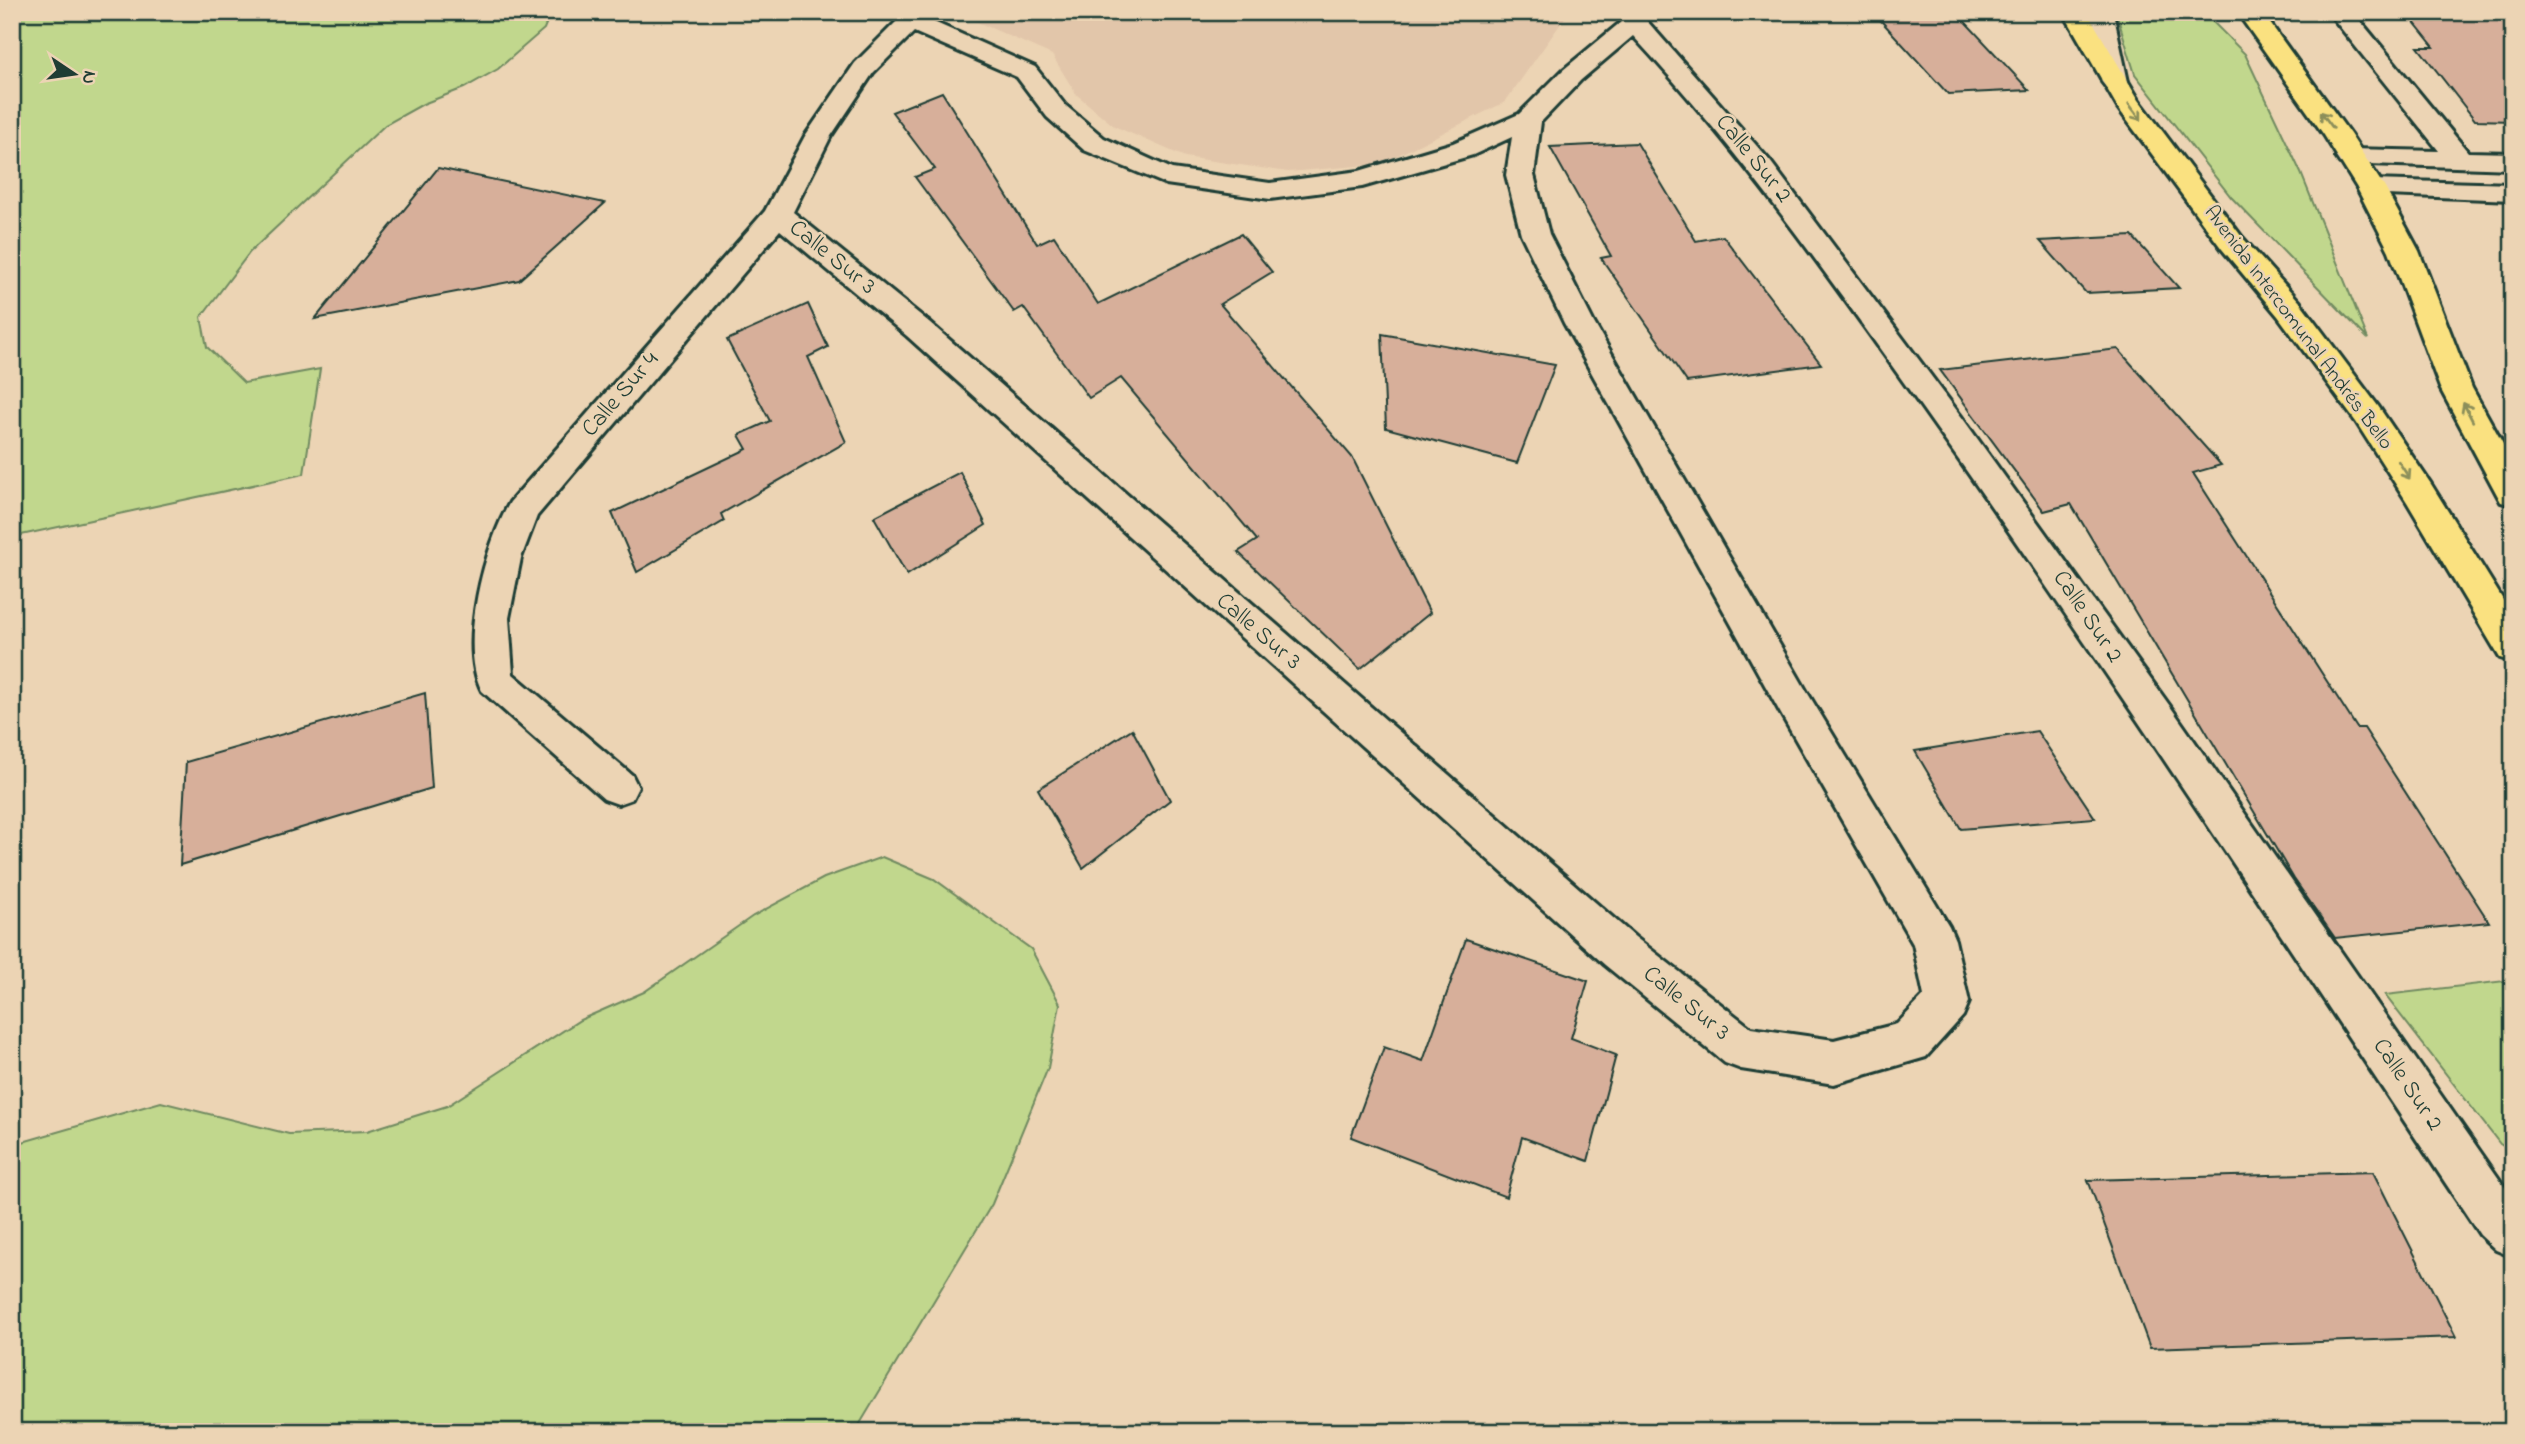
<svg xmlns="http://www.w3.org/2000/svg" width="2525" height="1444" font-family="'Indie Flower',sans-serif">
	<rect width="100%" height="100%" fill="#ecd4b4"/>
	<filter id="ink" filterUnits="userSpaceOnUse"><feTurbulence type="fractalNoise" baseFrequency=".0143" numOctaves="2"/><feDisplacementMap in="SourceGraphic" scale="14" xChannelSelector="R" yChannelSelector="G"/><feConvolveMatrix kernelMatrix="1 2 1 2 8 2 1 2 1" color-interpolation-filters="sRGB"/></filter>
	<g filter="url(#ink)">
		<path fill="#e2c6aa" d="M 955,12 L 1569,12 L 1505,102 L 1380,164 L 1288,172 L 1185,157 L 1114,126 L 1076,94 L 1052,55 Z"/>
		<path fill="#c1d78d" stroke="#708a60" stroke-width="2" d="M 12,12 L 551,12 L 544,29 L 498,69 L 464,88 L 423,104 L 385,125 L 250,252 L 201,317 L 207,347 L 244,383 L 320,369 L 304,474 L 12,537 Z
			M 2116,12 L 2203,12 L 2245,54 L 2301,173 L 2368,339 L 2231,197 L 2135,74 Z
			M 882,857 L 934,879 L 1031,949 L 1060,1004 L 1048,1068 L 992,1204 L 855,1432 L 12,1432 L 12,1145 L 161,1102 L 289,1134 L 367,1131 L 447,1106 L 580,1020 L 644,992 L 753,916 L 824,878 Z
			M 2513,980 L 2513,1152 L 2500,1144 L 2385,995 Z"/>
		<path fill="#d7af9a" stroke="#1f3d34" stroke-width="2" d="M 1873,12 L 1956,12 L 2029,90 L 1948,94 Z
			M 2406,12 L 2513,12 L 2513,121 L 2475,120 L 2418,47 L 2434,47 Z
			M 942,92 L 1037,244 L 1054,236 L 1098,304 L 1241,234 L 1272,272 L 1220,304 L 1352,457 L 1430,613 L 1360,669 L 1238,552 L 1257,540 L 1121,378 L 1089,398 L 1023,307 L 1014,312 L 915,177 L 935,169 L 892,112 Z
			M 1637,143 L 1696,241 L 1723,236 L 1821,364 L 1687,382 L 1601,258 L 1611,256 L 1550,147 Z
			M 438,168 L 605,203 L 519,280 L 315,319 Z
			M 2132,236 L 2179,288 L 2086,293 L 2040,241 Z
			M 808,304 L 828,347 L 808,357 L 846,442 L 721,514 L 724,521 L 637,572 L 612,513 L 747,449 L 739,435 L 770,421 L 727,340 Z
			M 1382,334 L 1555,365 L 1517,463 L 1386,428 Z
			M 2118,349 L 2221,465 L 2193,473 L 2357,728 L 2364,728 L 2489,922 L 2335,938 L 2294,879 L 2071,504 L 2044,511 L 1940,370 Z
			M 960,472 L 986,525 L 907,575 L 874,517 Z
			M 425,693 L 432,788 L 180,865 L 186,762 Z
			M 1132,729 L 1170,800 L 1083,868 L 1038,789 Z
			M 2037,731 L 2095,818 L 1961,829 L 1915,751 Z
			M 1466,939 L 1588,981 L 1571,1038 L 1616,1055 L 1588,1161 L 1522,1137 L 1506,1197 L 1351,1137 L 1384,1047 L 1423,1061 Z
			M 2373,1172 L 2456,1337 L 2150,1348 L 2088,1180 Z"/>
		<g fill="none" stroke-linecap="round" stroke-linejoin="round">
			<g stroke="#1f3d34" stroke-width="6">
				<path id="minor" d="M 906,12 L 932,12 L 927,19 L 1035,67 L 1065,105 L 1104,138 L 1172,169 L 1270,183 L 1359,171 L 1453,143 L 1519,114 L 1563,70 L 1621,22 L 1615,12 L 1639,12 L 1770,161 L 1961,416 L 2172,709 L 2513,1199 L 2513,1257 L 2496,1250 L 2480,1235 C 2308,977 2139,717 1961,463 C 1857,317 1756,168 1633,36 L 1581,80 L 1541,122 L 1534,175 L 1549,234 L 1594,323 L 1807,692 L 1949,926 L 1955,940 L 1969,1002 L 1963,1016 L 1926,1057 L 1834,1084 L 1741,1069 L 1725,1063 L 1605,965 L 907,336 L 780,230 L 537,516 L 521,558 L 509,618 L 513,674 L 632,775 L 638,787 L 632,799 L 618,804 L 604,799 L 482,691 C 458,645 485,545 510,502 L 765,211 L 805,136 L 855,63 ZM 914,32 L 1017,77 L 1047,117 L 1084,150 L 1166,184 L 1270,199 L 1362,187 L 1473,155 L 1512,137 L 1506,175 L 1521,234 L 1564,323 L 1781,714 L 1913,944 L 1924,996 L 1897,1024 L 1834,1040 L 1751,1028 L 1635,937 L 929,322 L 793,212 L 831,136 L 873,73 Z
					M 2089,12 L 2113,12 L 2128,82 L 2124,87 L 2115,90 L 2106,87 L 2102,82 Z
					M 2328,12 L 2353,12 L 2468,152 L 2513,153 L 2513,169 L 2340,163 L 2336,157 L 2340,151 L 2350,149 L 2439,151 Z
					M 2371,180 L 2513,184 L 2513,200 L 2361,194 L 2357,188 L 2361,182 Z"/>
			</g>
			<g stroke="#1f3d34" stroke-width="6">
				<path id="major" d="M 2063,12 L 2087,12 L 2139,100 L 2242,237 L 2300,302 L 2378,406 L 2431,484 L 2513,616 L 2513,662 L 2500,658 L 2407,502 L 2356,422 L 2278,316 L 2222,249 L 2118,108 Z
					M 2237,12 L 2262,12 L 2350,134 L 2385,188 L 2419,251 L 2472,388 L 2513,462 L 2513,505 L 2501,502 L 2440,388 L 2389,251 L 2357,188 L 2324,135 Z"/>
			</g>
			<use href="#minor" fill="#ecd4b4" fill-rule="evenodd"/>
			<use href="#major" fill="#fae180" fill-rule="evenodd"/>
		</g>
		<defs><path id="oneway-shaft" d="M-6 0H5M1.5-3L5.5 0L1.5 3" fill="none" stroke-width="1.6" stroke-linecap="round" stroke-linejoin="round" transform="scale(1.75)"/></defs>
		<g stroke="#8c8f5a">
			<use href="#oneway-shaft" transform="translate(2135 112) rotate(53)"/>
			<use href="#oneway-shaft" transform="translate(2327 120) rotate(-127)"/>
			<use href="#oneway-shaft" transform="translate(2468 412) rotate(-117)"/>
			<use href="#oneway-shaft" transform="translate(2404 470) rotate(57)"/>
		</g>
	</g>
	<g text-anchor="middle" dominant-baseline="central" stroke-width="5" stroke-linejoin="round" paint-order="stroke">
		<g font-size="21" fill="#1f3d34" stroke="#ecd4b4">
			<text transform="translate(2298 328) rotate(53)">Avenida Intercomunal Andrés Bello</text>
		</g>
		<g font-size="24" fill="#1f3d34" stroke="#ecd4b4">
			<text transform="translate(1753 159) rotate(51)">Calle Sur 2</text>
			<text transform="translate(832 258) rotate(39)">Calle Sur 3</text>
			<text transform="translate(621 395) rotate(-49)">Calle Sur 4</text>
			<text transform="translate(2087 617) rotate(56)">Calle Sur 2</text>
			<text transform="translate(1258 632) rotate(41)">Calle Sur 3</text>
			<text transform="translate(1686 1004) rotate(39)">Calle Sur 3</text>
			<text transform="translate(2407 1085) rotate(56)">Calle Sur 2</text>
		</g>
	</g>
	<rect width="2525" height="1444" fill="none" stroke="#ecd4b4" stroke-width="42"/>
	<rect x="21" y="21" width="2483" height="1402" fill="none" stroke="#1f3d34" stroke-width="2.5" filter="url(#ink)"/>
	<g transform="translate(74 74) rotate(103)" stroke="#ecd4b4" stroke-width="5" paint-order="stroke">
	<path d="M0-5L12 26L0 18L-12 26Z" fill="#1f3d34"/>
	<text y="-10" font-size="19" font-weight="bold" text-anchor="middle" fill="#1f3d34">N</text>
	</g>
</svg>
